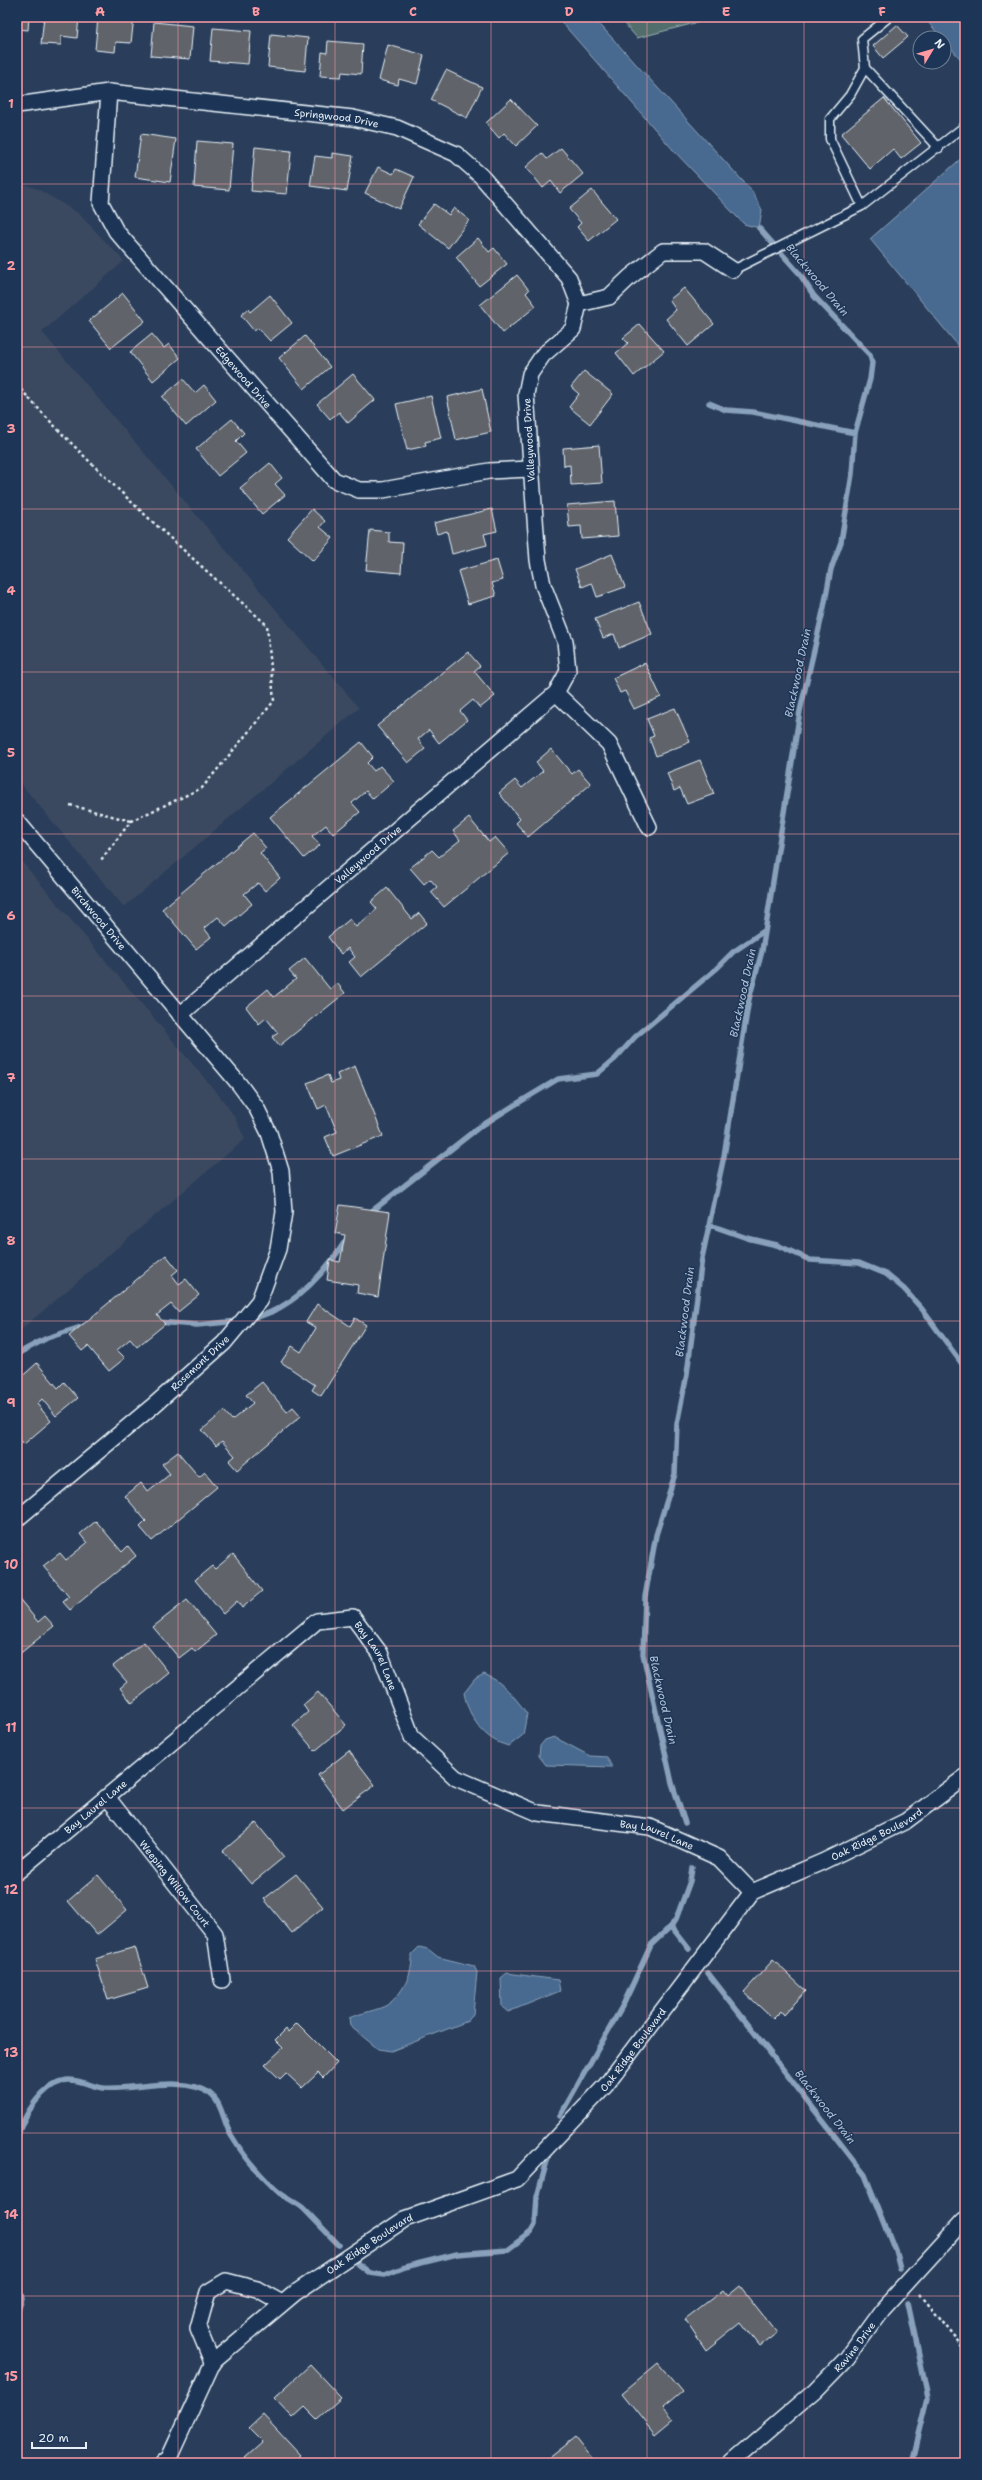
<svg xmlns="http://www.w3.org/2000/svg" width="982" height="2480" font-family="'Shantell Sans',sans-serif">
	<rect width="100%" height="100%" fill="#2a3e5b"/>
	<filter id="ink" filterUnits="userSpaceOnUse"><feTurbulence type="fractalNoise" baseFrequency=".025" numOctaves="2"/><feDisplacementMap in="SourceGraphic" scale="8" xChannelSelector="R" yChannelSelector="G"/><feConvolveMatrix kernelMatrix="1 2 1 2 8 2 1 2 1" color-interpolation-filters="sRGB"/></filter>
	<g filter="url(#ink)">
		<path fill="#3a4960" d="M 17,182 L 38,189 L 78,213 L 124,261 L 42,332 L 359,708 L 124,907 L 17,779 Z
			M 17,856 L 222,1099 L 234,1116 L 245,1139 L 17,1333 Z"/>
		<path fill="#516e6c" stroke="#9cb0b2" d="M 619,17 L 705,17 L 699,22 L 637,38 Z"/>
		<path fill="#4a6b90" stroke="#89a1ba" d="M 557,17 L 593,17 L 752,191 L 762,210 L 759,228 L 744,224 L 737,217 L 674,151 Z
			M 931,17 L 965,17 L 965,64 L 927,21 Z
			M 965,155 L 965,354 L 870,239 Z
			M 484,1674 C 502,1681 516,1698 527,1714 L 523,1735 L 509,1746 C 483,1740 469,1717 464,1693 L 475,1679 Z
			M 554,1737 L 590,1756 L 607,1757 L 612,1767 L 546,1765 L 539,1756 L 540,1746 L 545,1740 Z
			M 419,1947 L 428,1949 L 438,1957 L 474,1966 L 477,1972 L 473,2014 L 468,2021 L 391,2051 L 378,2049 L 350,2026 L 349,2018 C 360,2013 379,2010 387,2005 C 403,1994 413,1973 412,1954 Z
			M 507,1973 L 558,1980 L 560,1991 L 508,2012 L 502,2007 L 501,1978 Z"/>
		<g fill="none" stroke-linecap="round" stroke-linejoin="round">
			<path stroke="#89a1ba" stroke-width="5.5" d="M 709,403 L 726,410 L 753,412 L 855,433
				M 367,1215 L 478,1128 L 513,1106 L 558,1079 L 597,1074 L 615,1059 L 635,1037 L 716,969 L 733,952 L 764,931
				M 710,1225 L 747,1238 L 777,1245 L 810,1260 L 859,1263 L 886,1274 L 904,1289 L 922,1309 L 965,1368
				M 249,1319 C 291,1311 324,1274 346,1240
				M 157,1322 L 197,1325 L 238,1321
				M 17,1354 L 47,1338 L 87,1325
				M 685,1823 L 672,1783 L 643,1654 L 645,1597 L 656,1535 L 675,1474 L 677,1424 L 687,1374 L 702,1258 L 724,1156 L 749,999 L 762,951 L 800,711 L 824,607 L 831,569 L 841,542 L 852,474 L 855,433 L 870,379 L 872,363 L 870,355 L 814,296 L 799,273 L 759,228
				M 671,1926 L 689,1949
				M 708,1973 L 865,2175 L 895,2250 L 900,2269
				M 560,2116 L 624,2003 L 651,1945 L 671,1926 L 676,1919 L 690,1881 L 692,1868
				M 17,2138 C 23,2117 40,2087 63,2081 C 75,2077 92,2087 104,2088 C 137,2090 181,2075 209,2093 C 223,2103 223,2122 231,2135 C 243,2155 259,2174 275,2189 C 283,2197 294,2201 303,2208 C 315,2220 327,2233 339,2245
				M 357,2263 L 370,2273 L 385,2275 L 405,2267 L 457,2254 L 507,2250 L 531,2232 L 535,2225 L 537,2197 L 550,2150
				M 17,2275 L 22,2299 L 17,2313
				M 908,2303 L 928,2398 L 912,2463"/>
		</g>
		<path fill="#60646b" stroke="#e8f1f8" d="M 17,17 L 29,17 L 28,30 L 17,29 Z
			M 44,17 L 79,17 L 77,38 L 61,36 L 61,45 L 41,44 Z
			M 98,17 L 134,17 L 131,43 L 116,42 L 115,52 L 95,50 Z
			M 154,22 L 193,26 L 190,59 L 151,56 Z
			M 897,25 L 908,37 L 883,58 L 873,46 Z
			M 213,28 L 251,31 L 248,64 L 210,61 Z
			M 271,34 L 308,38 L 305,71 L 268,67 Z
			M 328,41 L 363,44 L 361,74 L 342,72 L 341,77 L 320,76 L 322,52 L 327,53 Z
			M 388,45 L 424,55 L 417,84 L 399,79 L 398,85 L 379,80 Z
			M 446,70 L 482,87 L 467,118 L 431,100 Z
			M 884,98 L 921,143 L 901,159 L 893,149 L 870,169 L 841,134 Z
			M 511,99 L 537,126 L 516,146 L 504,133 L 499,138 L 486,123 Z
			M 141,134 L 176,139 L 170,182 L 135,177 Z
			M 197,141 L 233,144 L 229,190 L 194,187 Z
			M 255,147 L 291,151 L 287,194 L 251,191 Z
			M 561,148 L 583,174 L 560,193 L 551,181 L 543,188 L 526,167 L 542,153 L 547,159 Z
			M 332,153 L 353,156 L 347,191 L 310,186 L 315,156 L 332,158 Z
			M 378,167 L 393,174 L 396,169 L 414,177 L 399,209 L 365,193 Z
			M 592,190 L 616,219 L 589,241 L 577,227 L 581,223 L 569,209 Z
			M 434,204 L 449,215 L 454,208 L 469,220 L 448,248 L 418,224 Z
			M 478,238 L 489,252 L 494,248 L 507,264 L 479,286 L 456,257 Z
			M 517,275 L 529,290 L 526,293 L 536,306 L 503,333 L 480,305 Z
			M 684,288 L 714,324 L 688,346 L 666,319 L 676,310 L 669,300 Z
			M 123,293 L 145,321 L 111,348 L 89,321 Z
			M 270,295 L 292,323 L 270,341 L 258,328 L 254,331 L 241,315 L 248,309 L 250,312 Z
			M 640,324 L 664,351 L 634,376 L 616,353 L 628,343 L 623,338 Z
			M 152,334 L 164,348 L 169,344 L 180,358 L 153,381 L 130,352 Z
			M 305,336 L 330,367 L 304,389 L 279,358 Z
			M 584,371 L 613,394 L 590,424 L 569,407 L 579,394 L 571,387 Z
			M 353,374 L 375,400 L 348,423 L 339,412 L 330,419 L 317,404 Z
			M 183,379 L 195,393 L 204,385 L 216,400 L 186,426 L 162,397 Z
			M 482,389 L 491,432 L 456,440 L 447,397 Z
			M 431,396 L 441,438 L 425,442 L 426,446 L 407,450 L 396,404 Z
			M 232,419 L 244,433 L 236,441 L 246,453 L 218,476 L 196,449 Z
			M 599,445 L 602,483 L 571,485 L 570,465 L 564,466 L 563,448 Z
			M 270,463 L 282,478 L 275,484 L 285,495 L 262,514 L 240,488 Z
			M 615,501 L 618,536 L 582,539 L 581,526 L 569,527 L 567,505 Z
			M 312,509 L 325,521 L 320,527 L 333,538 L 313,561 L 287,537 Z
			M 492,509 L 497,531 L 484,534 L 487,545 L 452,554 L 447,531 L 437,534 L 434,523 Z
			M 370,530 L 389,532 L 389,542 L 403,543 L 401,573 L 366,570 Z
			M 612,554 L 625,587 L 597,597 L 592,583 L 582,587 L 575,569 Z
			M 497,560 L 503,580 L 492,583 L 496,596 L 468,604 L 458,571 Z
			M 639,602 L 652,634 L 619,648 L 614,634 L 603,638 L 595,619 Z
			M 468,652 L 480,666 L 474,671 L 495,696 L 480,708 L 473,700 L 460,711 L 467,720 L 439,743 L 429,730 L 418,739 L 425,749 L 408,763 L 377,726 Z
			M 645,663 L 661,697 L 634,709 L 625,691 L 620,693 L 613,678 Z
			M 675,708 L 690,742 L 656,756 L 649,738 L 654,736 L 647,719 Z
			M 361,742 L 373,757 L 367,763 L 374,771 L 380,766 L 394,781 L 373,799 L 366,791 L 352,803 L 360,812 L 333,834 L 326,825 L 312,836 L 320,845 L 304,858 L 270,817 Z
			M 551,749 L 572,774 L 578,769 L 591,784 L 528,837 L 516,823 L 520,819 L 499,793 L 515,780 L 522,788 L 543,771 L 536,762 Z
			M 700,760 L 714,794 L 687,804 L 680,788 L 674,791 L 667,773 Z
			M 469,818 L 489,842 L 495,837 L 509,853 L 444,907 L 431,892 L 437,887 L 430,879 L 424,884 L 410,868 L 432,850 L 439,857 L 460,840 L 453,831 Z
			M 253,833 L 266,848 L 260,853 L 280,878 L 265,891 L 258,883 L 244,894 L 252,904 L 226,926 L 218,917 L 204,928 L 211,937 L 196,949 L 162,909 Z
			M 387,888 L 412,919 L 419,913 L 427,923 L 361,977 L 349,962 L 355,957 L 348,948 L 341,954 L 328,937 L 350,919 L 356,927 L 377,909 L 371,902 Z
			M 305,958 L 330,989 L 337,983 L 345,993 L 279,1046 L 272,1037 L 278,1033 L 266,1018 L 259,1024 L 246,1007 L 268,989 L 274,997 L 296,979 L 289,971 Z
			M 355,1066 L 383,1136 L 333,1156 L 325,1137 L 337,1132 L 326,1105 L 318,1109 L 307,1083 L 328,1075 L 331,1083 L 339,1080 L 337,1074 Z
			M 340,1205 L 390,1212 L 378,1297 L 357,1293 L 358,1285 L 327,1280 L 330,1260 L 340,1262 L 345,1235 L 335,1233 Z
			M 166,1255 L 178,1270 L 172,1275 L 179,1284 L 186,1279 L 199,1295 L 178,1312 L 171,1304 L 157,1315 L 165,1324 L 137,1347 L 130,1339 L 117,1350 L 125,1358 L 109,1371 L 88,1346 L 82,1351 L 69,1336 Z
			M 317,1304 L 350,1326 L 355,1318 L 366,1325 L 321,1396 L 312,1390 L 315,1385 L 281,1362 L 292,1346 L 301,1352 L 316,1328 L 306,1322 Z
			M 37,1363 L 58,1388 L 64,1382 L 78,1398 L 56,1416 L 42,1399 L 37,1404 L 51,1421 L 24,1444 L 17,1436 L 17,1381 Z
			M 262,1382 L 287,1412 L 293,1407 L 301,1416 L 237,1470 L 229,1461 L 235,1456 L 222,1441 L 216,1446 L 202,1430 L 224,1411 L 232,1420 L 253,1403 L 246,1395 Z
			M 178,1452 L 199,1477 L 205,1472 L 217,1487 L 152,1541 L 140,1527 L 146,1521 L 125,1496 L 141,1483 L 148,1492 L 170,1474 L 162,1464 Z
			M 96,1521 L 122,1552 L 128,1546 L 136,1556 L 70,1610 L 63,1602 L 69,1597 L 43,1566 L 60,1553 L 66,1560 L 87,1543 L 80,1534 Z
			M 233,1554 L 262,1591 L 242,1608 L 237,1601 L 223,1614 L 195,1580 L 212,1566 L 215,1569 Z
			M 17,1596 L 38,1622 L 45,1616 L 54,1626 L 17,1656 Z
			M 187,1600 L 216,1635 L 195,1652 L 192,1648 L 179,1658 L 153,1627 Z
			M 144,1642 L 169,1673 L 132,1703 L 120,1688 L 127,1682 L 113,1666 Z
			M 318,1692 L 346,1725 L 315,1751 L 293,1725 L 308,1712 L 303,1705 Z
			M 349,1751 L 375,1785 L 343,1809 L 318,1775 Z
			M 256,1823 L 284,1857 L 251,1884 L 223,1851 Z
			M 296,1874 L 323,1907 L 292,1933 L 264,1899 Z
			M 98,1875 L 127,1910 L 97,1935 L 68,1901 Z
			M 135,1947 L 148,1988 L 108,2000 L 95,1959 Z
			M 773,1960 L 806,1991 L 784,2015 L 781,2011 L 773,2019 L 744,1992 Z
			M 297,2023 L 337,2063 L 323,2078 L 318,2073 L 302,2088 L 286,2073 L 280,2079 L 265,2065 L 283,2048 L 275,2040 L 286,2029 L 288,2032 Z
			M 740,2286 L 777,2333 L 760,2346 L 741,2322 L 706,2350 L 685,2319 L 723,2290 L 728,2296 Z
			M 658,2363 L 682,2392 L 663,2408 L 673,2419 L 655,2434 L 622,2393 Z
			M 310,2365 L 341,2398 L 317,2419 L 305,2407 L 293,2418 L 274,2398 Z
			M 263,2415 L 300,2455 L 292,2463 L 250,2463 L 245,2458 L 263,2442 L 249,2428 Z
			M 575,2437 L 596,2463 L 542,2463 Z"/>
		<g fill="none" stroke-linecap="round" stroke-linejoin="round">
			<g stroke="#e8f1f8" stroke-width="11">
				<path id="service" d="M 865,68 L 939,148
					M 862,206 L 830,139 L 830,119 L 850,95 L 865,68 L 862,39 L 889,17
					M 733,270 L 862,206 L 965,126"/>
			</g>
			<g stroke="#e8f1f8" stroke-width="18">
				<g id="minor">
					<path id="s1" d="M 109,92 L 101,203 L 116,231 L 334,480 L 359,490 L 383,490 L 489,471 L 530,469"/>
					<path id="s2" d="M 17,105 L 109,92 L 353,118 L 397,128 L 456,154 L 481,176 L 569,278 L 579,304"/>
					<path d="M 556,693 L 609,744 L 649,827"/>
					<path id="s3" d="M 17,821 L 239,1084 L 256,1107 L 269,1133 L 281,1171 L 284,1212 L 278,1249 L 259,1301 L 224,1343 L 154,1405 L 17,1519"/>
					<path id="s4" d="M 180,1015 L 556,693 L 568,671 L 565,641 L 543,585 L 538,560 L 526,394 L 530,374 L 543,355 L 573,329 L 579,304 L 609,297 L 630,277 L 663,251 L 704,251 L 733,270"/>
					<path id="s5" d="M 107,1797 L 215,1934 L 222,1980"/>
					<path id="s6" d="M 17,1872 L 317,1621 L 353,1617 L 380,1653 L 412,1737 L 456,1778 L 538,1813 L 650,1827 L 719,1858 L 752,1892"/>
					<path d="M 213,2364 L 198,2328 L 208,2292 L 226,2281 L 257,2289 L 282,2303"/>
					<path id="s7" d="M 163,2463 L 169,2458 L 213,2362 L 295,2293 L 405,2219 L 517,2179 L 606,2085 L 752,1892 L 822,1862 L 906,1821 L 965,1777"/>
					<path id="s8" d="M 731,2463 L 815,2391 L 847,2358 L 882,2310 L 965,2219"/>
				</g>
			</g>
			<path stroke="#e8f1f8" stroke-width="2.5" stroke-dasharray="3 3" stroke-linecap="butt" d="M 17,385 C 93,471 181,548 267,625 L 274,701 L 202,788 L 131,821 L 101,860
				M 70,805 L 131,821
				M 919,2294 L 965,2351"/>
			<use href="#service" stroke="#1d3557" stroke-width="8"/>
			<use href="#minor" stroke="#1d3557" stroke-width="15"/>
		</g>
	</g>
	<path fill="none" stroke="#ff9aa2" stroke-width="1" stroke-opacity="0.55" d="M 178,17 L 178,2463M 335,17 L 335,2463M 491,17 L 491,2463M 647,17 L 647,2463M 804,17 L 804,2463M 17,184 L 965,184M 17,347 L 965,347M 17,509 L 965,509M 17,672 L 965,672M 17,834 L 965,834M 17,996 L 965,996M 17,1159 L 965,1159M 17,1321 L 965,1321M 17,1484 L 965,1484M 17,1646 L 965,1646M 17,1808 L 965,1808M 17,1971 L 965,1971M 17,2133 L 965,2133M 17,2296 L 965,2296"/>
	<g text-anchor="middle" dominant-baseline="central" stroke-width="3" stroke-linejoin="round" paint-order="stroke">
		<g font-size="10" fill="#e8f1f8" stroke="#1d3557">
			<text stroke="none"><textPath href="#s2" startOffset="322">Springwood Drive</textPath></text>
			<text stroke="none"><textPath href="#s1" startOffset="337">Edgewood Drive</textPath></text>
			<text transform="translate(529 440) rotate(-93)">Valleywood Drive</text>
			<text stroke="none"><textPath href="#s4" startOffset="247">Valleywood Drive</textPath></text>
			<text stroke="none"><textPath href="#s3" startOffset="127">Birchwood Drive</textPath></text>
			<text transform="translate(200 1363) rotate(-43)">Rosemont Drive</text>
			<text stroke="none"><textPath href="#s6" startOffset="473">Bay Laurel Lane</textPath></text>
			<text stroke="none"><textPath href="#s6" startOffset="102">Bay Laurel Lane</textPath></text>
			<text stroke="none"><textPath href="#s7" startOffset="981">Oak Ridge Boulevard</textPath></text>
			<text stroke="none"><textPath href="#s6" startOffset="833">Bay Laurel Lane</textPath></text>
			<text stroke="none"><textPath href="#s5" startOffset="110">Weeping Willow Court</textPath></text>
			<text stroke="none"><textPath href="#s7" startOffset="646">Oak Ridge Boulevard</textPath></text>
			<text stroke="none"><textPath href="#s7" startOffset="310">Oak Ridge Boulevard</textPath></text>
			<text stroke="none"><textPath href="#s8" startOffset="170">Ravine Drive</textPath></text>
		</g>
		<g font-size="11" font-style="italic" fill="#b1c2d4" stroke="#1d3557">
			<text transform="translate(817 280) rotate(50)">Blackwood Drain</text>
			<text transform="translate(798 673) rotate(-78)">Blackwood Drain</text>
			<text transform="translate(743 993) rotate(-78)">Blackwood Drain</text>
			<text transform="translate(685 1312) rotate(-83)">Blackwood Drain</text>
			<text transform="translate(663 1700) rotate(77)">Blackwood Drain</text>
			<text transform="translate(825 2107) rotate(52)">Blackwood Drain</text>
		</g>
	</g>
	<rect width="982" height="2480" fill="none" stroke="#1d3557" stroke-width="44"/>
	<g transform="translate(932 50) rotate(52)"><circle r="19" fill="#1d3557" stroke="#6e8097"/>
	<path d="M0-3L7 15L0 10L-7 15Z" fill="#ff9aa2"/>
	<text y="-6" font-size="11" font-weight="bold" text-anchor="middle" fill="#e8f1f8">N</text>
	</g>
	<path d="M32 2442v6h54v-6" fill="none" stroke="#e8f1f8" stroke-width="2"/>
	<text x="38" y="2442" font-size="12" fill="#e8f1f8" stroke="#1d3557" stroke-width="3" paint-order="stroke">20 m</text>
	<rect x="22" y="22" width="938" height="2436" fill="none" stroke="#ff9aa2" stroke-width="1.5"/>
	<g font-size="13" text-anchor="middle" font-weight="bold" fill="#ff9aa2">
		<text x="100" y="16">A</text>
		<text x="256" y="16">B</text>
		<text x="413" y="16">C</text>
		<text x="569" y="16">D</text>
		<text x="726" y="16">E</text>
		<text x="882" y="16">F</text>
		<text x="11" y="108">1</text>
		<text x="11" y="270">2</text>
		<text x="11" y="433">3</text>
		<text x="11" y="595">4</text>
		<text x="11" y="757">5</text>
		<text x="11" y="920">6</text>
		<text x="11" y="1082">7</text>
		<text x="11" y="1245">8</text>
		<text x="11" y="1407">9</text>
		<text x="11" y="1569">10</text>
		<text x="11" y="1732">11</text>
		<text x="11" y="1894">12</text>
		<text x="11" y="2057">13</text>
		<text x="11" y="2219">14</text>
		<text x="11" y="2381">15</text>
	</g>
</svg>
